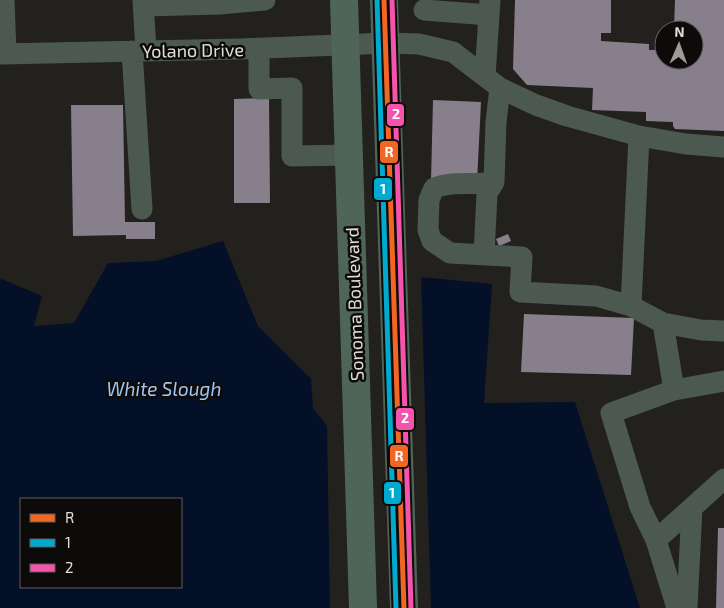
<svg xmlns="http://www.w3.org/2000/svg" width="724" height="608" font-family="'Exo 2',sans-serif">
	<rect width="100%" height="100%" fill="#23211e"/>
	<path fill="#031028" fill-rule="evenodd" d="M 223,241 L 258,326 L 311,379 L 313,408 L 327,426 L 330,608 L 0,608 L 0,280 L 2,279 L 42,296 L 34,326 L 74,323 L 108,263 L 156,261 ZM 21,499 L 181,499 L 181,587 L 21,587 Z
		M 421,277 L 492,284 L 484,403 L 575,402 L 640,608 L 431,608 Z"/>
	<path fill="#87808c" d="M 515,0 L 611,0 L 611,33 L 601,33 L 601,41 L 649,44 L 649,50 L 664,50 L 664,60 L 694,60 L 694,30 L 674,30 L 675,0 L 724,0 L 724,131 L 675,129 L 673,126 L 673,122 L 646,121 L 646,112 L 592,110 L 593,88 L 527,85 L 513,69 Z
		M 269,98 L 270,203 L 234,203 L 234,99 Z
		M 433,100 L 481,102 L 477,182 L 431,181 Z
		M 71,105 L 123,105 L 125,222 L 155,222 L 155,239 L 126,239 L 126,235 L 73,236 Z
		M 508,234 L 511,241 L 499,246 L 496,239 Z
		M 524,314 L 634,318 L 631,375 L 521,372 Z
		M 718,528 L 724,528 L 724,608 L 716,608 Z"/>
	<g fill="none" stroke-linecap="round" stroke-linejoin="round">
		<path stroke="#4c5950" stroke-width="21" d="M 4,0 L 6,54
			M 143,0 L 146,51
			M 220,4 L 265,0
			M 144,6 L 220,4 L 220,0
			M 424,10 L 489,15
			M 259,48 L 259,89 L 292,88 L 292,156 L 349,155
			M 132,51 L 142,209
			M 0,54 L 240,49 L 386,43 L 419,44 L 453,52 L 500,88 L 536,105 L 567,116 L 639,136 L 686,144 L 724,147
			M 485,76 L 490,0
			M 639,136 L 631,306 L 663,323 L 701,330 L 724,331
			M 494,182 C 473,186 454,180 434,188 L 429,200 L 428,230 L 432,241 L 450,253 L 522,257 L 520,292 L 596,296 L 631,306
			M 484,255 L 487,193 L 494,182 L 496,122 L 500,88
			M 663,323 L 674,390 L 611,413 L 640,507 L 656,540 L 677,608
			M 674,390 L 724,381
			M 656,540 L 724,479
			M 687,608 L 692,508"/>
		<path stroke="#4e6558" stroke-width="28" d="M 344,0 L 363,608
			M 384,0 L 404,608"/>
		<g stroke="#0c0b09" stroke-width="9">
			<path id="bus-1" d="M 384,0 L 404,608"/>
		</g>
		<g stroke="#0c0b09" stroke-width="9">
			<path id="bus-2" d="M 377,0 L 396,608"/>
		</g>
		<g stroke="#0c0b09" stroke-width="9">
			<path id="bus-3" d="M 392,0 L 411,608"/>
		</g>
		<use href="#bus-1" stroke="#f26522" stroke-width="5"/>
		<use href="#bus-2" stroke="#00a9ce" stroke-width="5"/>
		<use href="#bus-3" stroke="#f653ac" stroke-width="5"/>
	</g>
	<g text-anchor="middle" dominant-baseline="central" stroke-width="5" stroke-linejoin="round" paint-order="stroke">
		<g font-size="18" fill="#e0dddb" stroke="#0c0b09">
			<text transform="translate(193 50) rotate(-1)">Yolano Drive</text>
			<text transform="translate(354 304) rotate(-92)">Sonoma Boulevard</text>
		</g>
		<g font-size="19" font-style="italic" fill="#a0c4f5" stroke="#0c0b09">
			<text x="164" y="388">White Slough</text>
		</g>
	</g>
	<g stroke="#0c0b09" stroke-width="2">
		<rect x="386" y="103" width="19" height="24" rx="5" fill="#f653ac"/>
		<rect x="379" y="140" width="20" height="24" rx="5" fill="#f26522"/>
		<rect x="373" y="177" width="20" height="24" rx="5" fill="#00a9ce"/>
		<rect x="395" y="407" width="20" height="24" rx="5" fill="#f653ac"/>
		<rect x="389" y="444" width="20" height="24" rx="5" fill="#f26522"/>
		<rect x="383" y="481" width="19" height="24" rx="5" fill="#00a9ce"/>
	</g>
	<g font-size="14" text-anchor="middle" font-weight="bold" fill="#fff">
		<text x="396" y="119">2</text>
		<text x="389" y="157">R</text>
		<text x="383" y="194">1</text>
		<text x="405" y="423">2</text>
		<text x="399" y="461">R</text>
		<text x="392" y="498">1</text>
	</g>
	<rect x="20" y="498" width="162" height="90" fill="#0c0b09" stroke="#615f5d"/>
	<rect x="30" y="514" width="25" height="8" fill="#f26522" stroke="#615f5d"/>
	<text x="65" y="523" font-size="15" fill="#e0dddb">R</text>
	<rect x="30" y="539" width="25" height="8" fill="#00a9ce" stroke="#615f5d"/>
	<text x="65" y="548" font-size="15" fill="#e0dddb">1</text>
	<rect x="30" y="564" width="25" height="8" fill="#f653ac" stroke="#615f5d"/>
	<text x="65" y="573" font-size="15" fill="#e0dddb">2</text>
	<g transform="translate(679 45) rotate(2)"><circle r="24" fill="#0c0b09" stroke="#615f5d"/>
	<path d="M0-4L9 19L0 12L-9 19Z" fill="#9e9b99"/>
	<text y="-8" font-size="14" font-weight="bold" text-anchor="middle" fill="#e0dddb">N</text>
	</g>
</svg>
